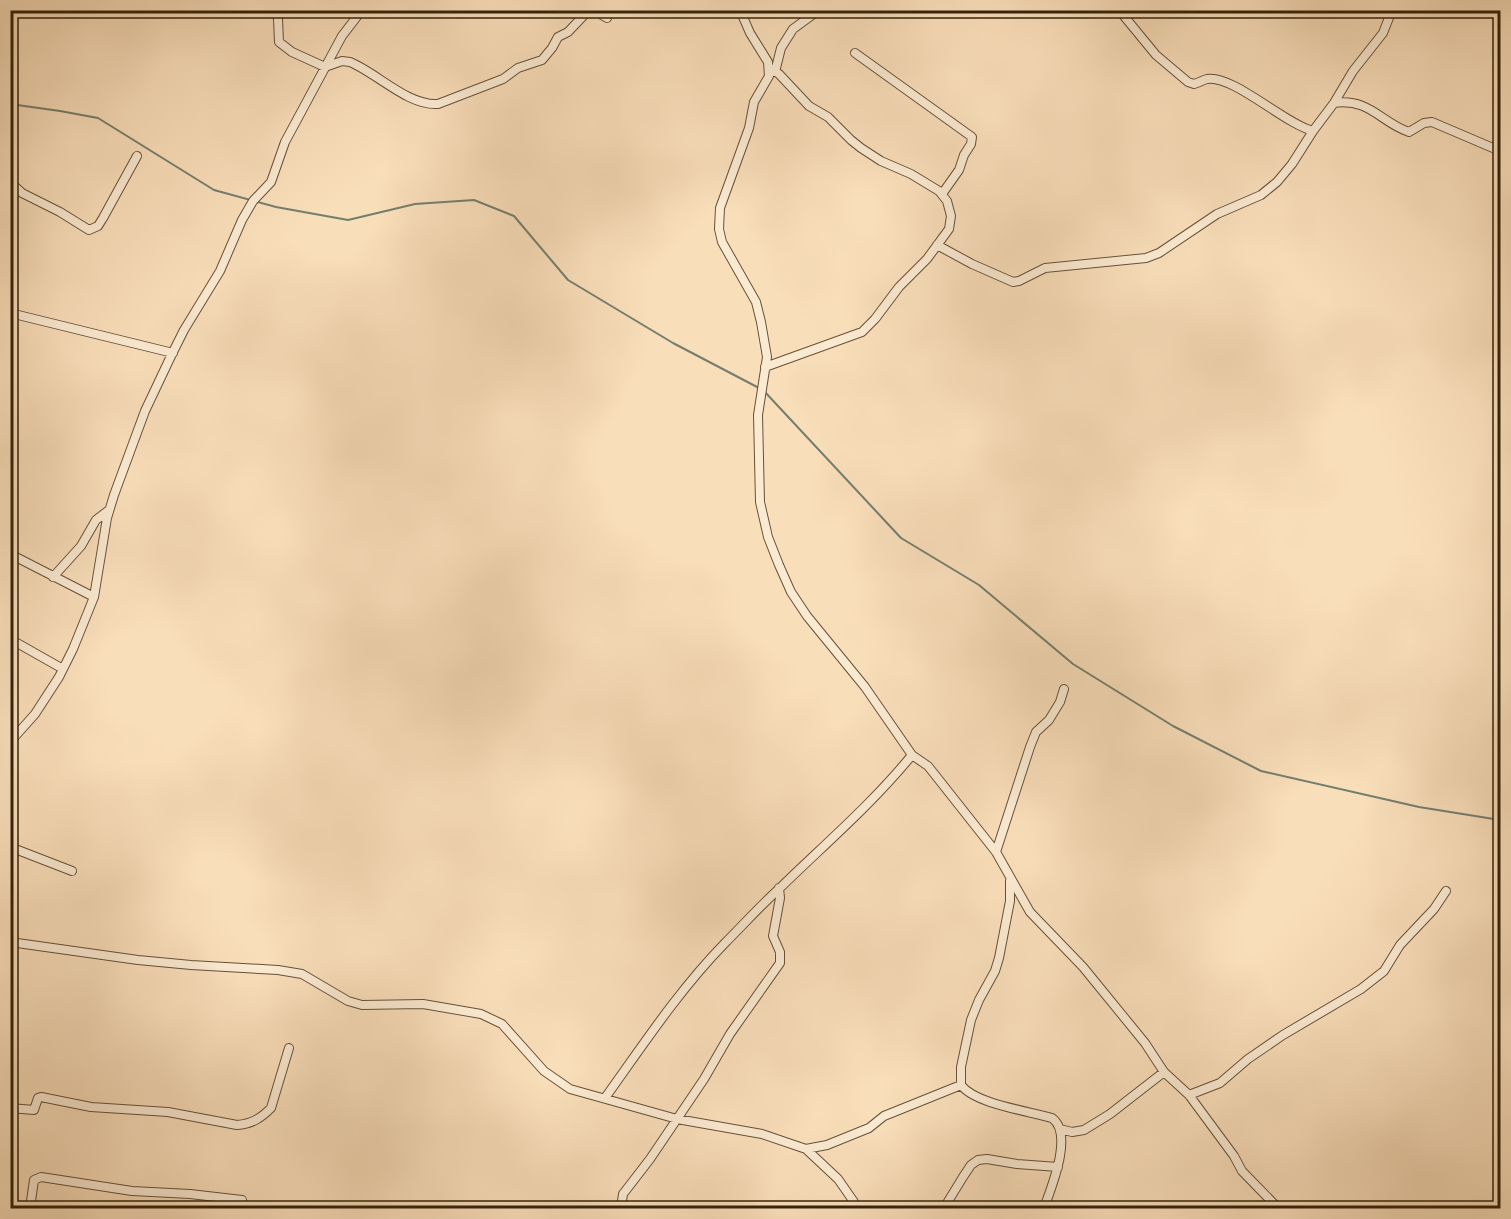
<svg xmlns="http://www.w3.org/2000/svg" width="1511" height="1219" font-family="'Libre Caslon Text',serif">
	<rect width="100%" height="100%" fill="#f9deba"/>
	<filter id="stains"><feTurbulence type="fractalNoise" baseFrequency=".00333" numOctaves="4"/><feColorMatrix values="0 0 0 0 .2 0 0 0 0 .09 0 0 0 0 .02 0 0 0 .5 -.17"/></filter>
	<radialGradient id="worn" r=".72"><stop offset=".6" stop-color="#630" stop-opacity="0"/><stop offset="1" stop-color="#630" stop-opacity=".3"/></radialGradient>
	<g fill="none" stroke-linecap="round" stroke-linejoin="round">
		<path stroke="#747e6f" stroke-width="2" d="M 10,104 L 60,111 L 98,118 L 214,190 L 276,207 L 348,220 L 415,204 L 474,200 L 514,216 L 568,280 L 673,343 L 759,388
			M 764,391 L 901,538 L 979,585 L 1073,664 L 1173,726 L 1261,771 L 1419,807 L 1500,820"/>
		<g stroke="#665137" stroke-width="10">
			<path id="minor" d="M 275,10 L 278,19 L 279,42 L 292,52 L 325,67 L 342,61 L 350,62 C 377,73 408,106 438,104 L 503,79 L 518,68 L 542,60 L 552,48 L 558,37 L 568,32 L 587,12 L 595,11 L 607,18
				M 740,10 L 750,33 L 768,62 L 769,76 L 754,102 L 749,128 L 720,208 L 719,229 L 722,242 L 756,302 L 761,322 L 767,357 L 758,415 L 760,502 L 768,537 L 779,565 L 791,592 L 807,616 L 865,687 L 912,755 L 928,766 L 996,852 L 1030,912 L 1083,967 L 1145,1043 L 1164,1072 L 1189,1095 L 1234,1156 L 1242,1171 L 1278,1208
				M 1119,10 L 1156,55 L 1188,82 L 1194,84 C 1198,83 1203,80 1207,79 C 1232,74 1285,124 1313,131
				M 855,53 L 972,137 L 971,144 L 964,155 L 959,170 L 942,194
				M 775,72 L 781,48 L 793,29 L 819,10
				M 1334,103 L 1353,71 L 1383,33 L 1392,10
				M 10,182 L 22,193 L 60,212 L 89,230 L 98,226 L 103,218 L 137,156
				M 937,245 L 972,264 L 1013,282 L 1019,281 L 1045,268 L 1146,258 L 1159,253 L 1217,214 L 1261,195 L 1277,182 L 1292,164 L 1313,131 L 1334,103 C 1370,98 1380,122 1409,132 L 1424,123 L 1432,122 L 1500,151
				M 10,313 L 173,353
				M 765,367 L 862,332 L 875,319 L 899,287 L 927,259 L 949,229 L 951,216 L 947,201 L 939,191 L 911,174 L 881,161 L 861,148 L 851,140 L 828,117 L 809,106 L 779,74 L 770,68
				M 10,554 L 94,597
				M 53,577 L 81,546 L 96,520 L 109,510
				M 10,639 L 63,669
				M 10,742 L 35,714 L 59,677 L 73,649 L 94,597 L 107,518 L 114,495 L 145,411 L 171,356 L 184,330 L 220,271 L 242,220 L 253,201 L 271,182 L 285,142 L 342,36 L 362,10
				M 10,847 L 72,871
				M 996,852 L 1030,747 L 1036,732 L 1049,720 L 1060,702 L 1064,689
				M 1010,881 L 1010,901 L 999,958 L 995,971 L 979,1000 L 971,1020 L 961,1067 L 961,1085 C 975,1104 1029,1111 1052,1118 C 1074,1134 1051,1188 1044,1208
				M 10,942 L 138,960 L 191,965 L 278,970 L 302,974 L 348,1001 L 362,1005 L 423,1004 L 481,1014 L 502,1024 L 544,1071 L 570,1089 L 677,1119 L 762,1134 L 806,1149 L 838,1179 L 854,1202 L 856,1208
				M 1189,1095 L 1220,1083 L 1248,1059 L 1283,1035 L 1361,989 L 1384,971 L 1400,945 L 1434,909 L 1446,891
				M 605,1098 C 643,1045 679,990 725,943 C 743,925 761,905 780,888 C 825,844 872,804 912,755
				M 10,1108 L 34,1110 L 38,1098 L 41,1097 L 91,1107 L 168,1112 L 237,1125 C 252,1124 261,1118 271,1108 L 289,1048
				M 1060,1129 L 1072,1132 L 1084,1130 L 1110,1114 L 1164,1072
				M 806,1149 L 827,1145 L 869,1128 L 884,1116 L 961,1085
				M 30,1208 L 34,1180 L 41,1177 L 132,1191 L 190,1194 L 242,1200
				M 626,1208 L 622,1201 L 623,1194 L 650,1159 L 704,1079 L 730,1034 L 780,963 L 780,952 L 773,936 L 780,898 L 779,888
				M 944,1208 L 963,1177 L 971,1165 L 978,1160 L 987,1159 L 1017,1164 L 1058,1167"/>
		</g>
		<use href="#minor" stroke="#fbead2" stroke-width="8"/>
	</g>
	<rect width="1511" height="1219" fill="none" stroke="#f9deba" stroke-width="36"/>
	<rect x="12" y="12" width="1487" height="1195" fill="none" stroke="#35220b" stroke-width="3"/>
	<rect x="18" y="18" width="1475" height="1183" fill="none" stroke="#35220b" stroke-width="1.5"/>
	<rect width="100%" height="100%" filter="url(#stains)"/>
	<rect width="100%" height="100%" fill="url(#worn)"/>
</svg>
